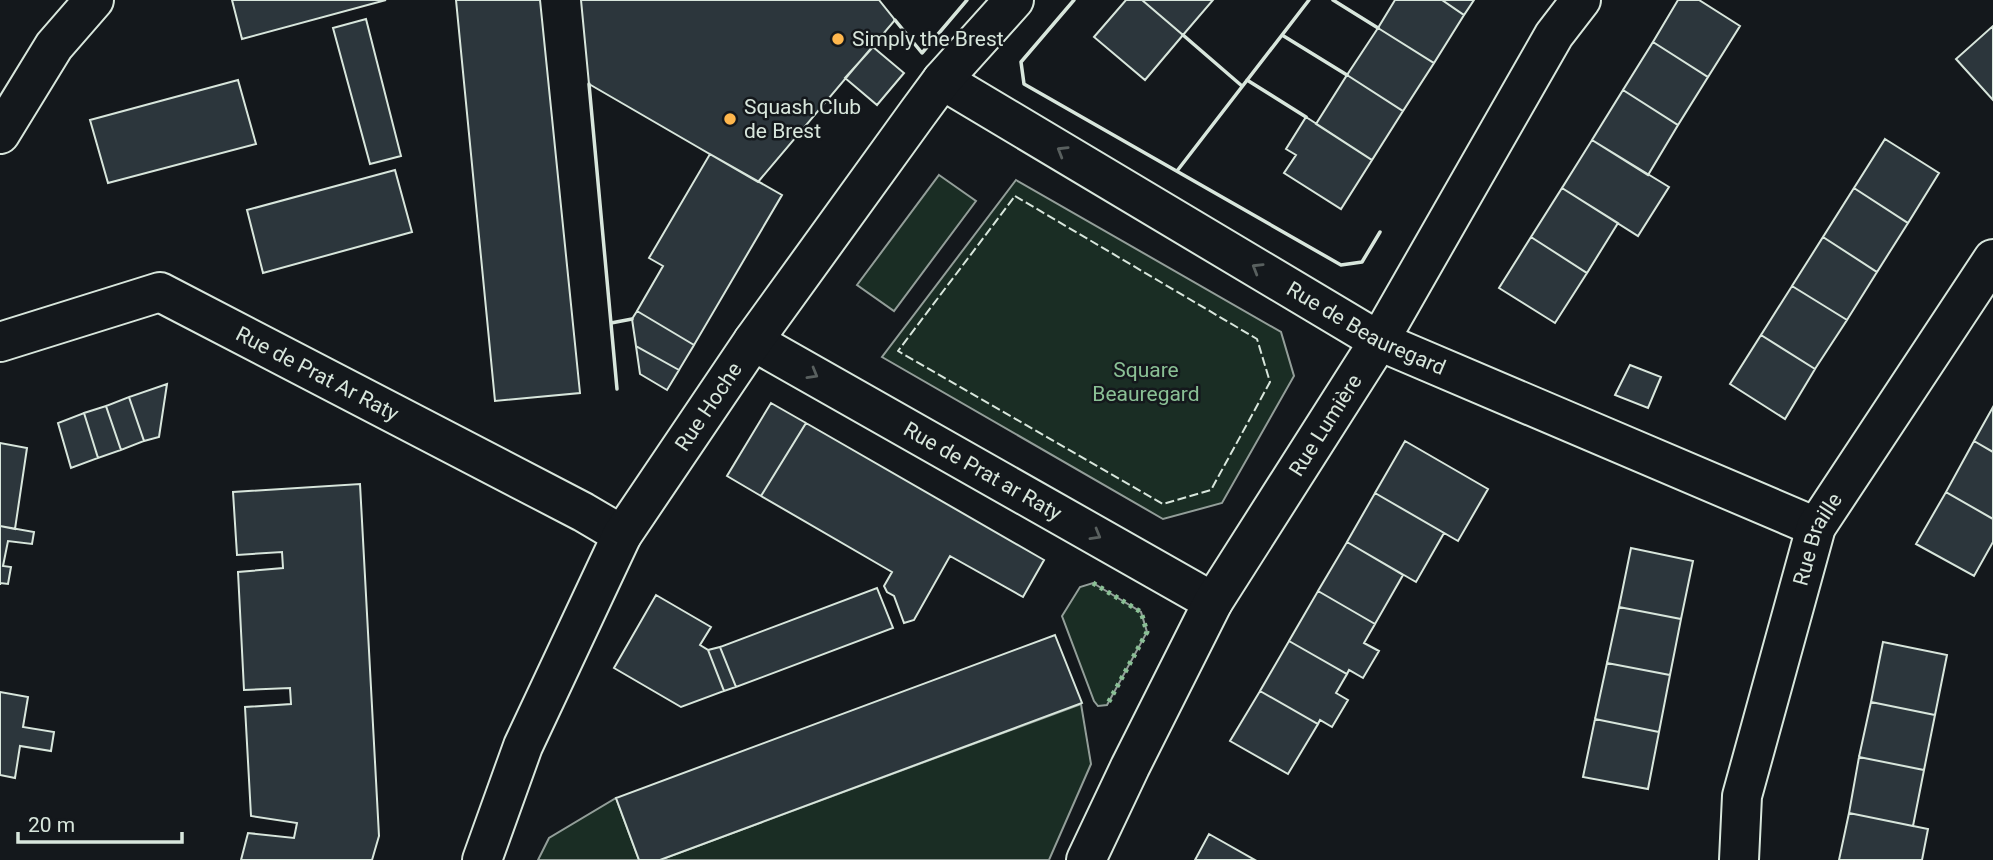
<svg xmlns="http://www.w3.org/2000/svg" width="1993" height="860" font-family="Roboto,sans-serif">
	<rect width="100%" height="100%" fill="#14181c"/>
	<path fill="#1a2d24" stroke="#939e99" stroke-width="2" d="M 939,175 L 976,201 L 894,311 L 857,285 Z
		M 1016,180 L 1281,332 L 1294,376 L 1222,503 L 1163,519 L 882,357 Z
		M 1093,583 L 1141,612 L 1147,632 L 1107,705 L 1098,706 L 1094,701 L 1062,616 L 1080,587 Z
		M 1081,704 L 1091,764 L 1049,860 L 660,860 Z
		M 616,798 L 639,860 L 538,860 L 549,838 Z"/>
	<path fill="#2c363c" stroke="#d8e6dc" stroke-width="2" d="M 232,0 L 386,0 L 242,39 Z
		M 456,0 L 540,0 L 580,393 L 495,401 Z
		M 581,0 L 879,0 L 895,20 L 758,182 L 589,84 Z
		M 1126,0 L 1142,0 L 1183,35 L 1145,80 L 1094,37 Z
		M 1142,0 L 1213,0 L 1183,35 Z
		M 1395,0 L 1442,0 L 1464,15 L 1434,63 L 1378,28 Z
		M 1442,0 L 1474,0 L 1464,15 Z
		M 1678,0 L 1699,0 L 1740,26 L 1708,77 L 1653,42 Z
		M 366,19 L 401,156 L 370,164 L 333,28 Z
		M 1993,26 L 1993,100 L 1956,59 Z
		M 1378,28 L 1434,63 L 1403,111 L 1347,75 Z
		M 1653,42 L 1708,77 L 1678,125 L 1623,90 Z
		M 873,47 L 904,73 L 877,105 L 845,78 Z
		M 1347,75 L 1403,111 L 1372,160 L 1316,124 Z
		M 238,80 L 256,144 L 108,183 L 90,120 Z
		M 1623,90 L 1678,125 L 1648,175 L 1592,140 Z
		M 1306,117 L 1372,160 L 1341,209 L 1284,173 L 1296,155 L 1286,149 Z
		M 1885,139 L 1939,173 L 1908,223 L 1854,188 Z
		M 1592,140 L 1669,187 L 1638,236 L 1562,188 Z
		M 710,154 L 782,195 L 694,345 L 637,311 L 663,266 L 649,258 Z
		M 395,170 L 412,232 L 263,273 L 247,210 Z
		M 1562,188 L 1618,223 L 1587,273 L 1531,237 Z
		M 1854,188 L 1908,223 L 1877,272 L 1823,237 Z
		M 1531,237 L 1587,273 L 1555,323 L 1499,288 Z
		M 1823,237 L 1877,272 L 1847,320 L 1792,286 Z
		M 1792,286 L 1847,320 L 1815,369 L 1761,335 Z
		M 637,311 L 694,345 L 679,370 L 636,346 L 632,319 Z
		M 1761,335 L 1815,369 L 1785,419 L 1730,384 Z
		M 636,346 L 679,370 L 667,390 L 640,374 Z
		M 1630,365 L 1661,377 L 1648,408 L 1615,395 Z
		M 167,384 L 159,437 L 144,441 L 129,397 Z
		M 129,397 L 144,441 L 121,450 L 106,406 Z
		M 771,403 L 806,423 L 761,496 L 727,476 Z
		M 106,406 L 121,450 L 98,458 L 84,413 Z
		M 1993,407 L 1993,452 L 1974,441 Z
		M 84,413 L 98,458 L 71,468 L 58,423 Z
		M 806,423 L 1044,560 L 1023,597 L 950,556 L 914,620 L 904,623 L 894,596 L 887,592 L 884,586 L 892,572 L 761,496 Z
		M 1405,441 L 1488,489 L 1458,541 L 1375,493 Z
		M 1974,441 L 1993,452 L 1993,519 L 1946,492 Z
		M 0,443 L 27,448 L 15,529 L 0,526 Z
		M 360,484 L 379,836 L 372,860 L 241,860 L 248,833 L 294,838 L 297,823 L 251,816 L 245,707 L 291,704 L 290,688 L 244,690 L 238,572 L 283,568 L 282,552 L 237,555 L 233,492 Z
		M 1946,492 L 1993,519 L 1993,542 L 1974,576 L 1916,544 Z
		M 1375,493 L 1444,533 L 1416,582 L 1347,542 Z
		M 0,526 L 34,532 L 32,544 L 8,541 L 3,566 L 11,567 L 8,584 L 0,583 L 0,585 Z
		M 1347,542 L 1403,575 L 1375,624 L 1318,591 Z
		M 1631,548 L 1693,561 L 1681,619 L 1619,607 Z
		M 877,588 L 893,628 L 736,687 L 720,647 Z
		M 1318,591 L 1375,624 L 1364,643 L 1379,651 L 1363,678 L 1349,670 L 1347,674 L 1289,641 Z
		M 656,595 L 711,627 L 700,645 L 708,650 L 724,691 L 681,707 L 614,668 Z
		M 1619,607 L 1681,619 L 1670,675 L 1607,663 Z
		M 1055,635 L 1082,703 L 660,860 L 639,860 L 616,798 Z
		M 1289,641 L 1347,674 L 1336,693 L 1348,700 L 1332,727 L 1320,720 L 1318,724 L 1260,691 Z
		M 1883,642 L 1947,655 L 1935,715 L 1871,702 Z
		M 720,647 L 736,687 L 724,691 L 708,650 Z
		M 1607,663 L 1670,675 L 1659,732 L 1595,719 Z
		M 1260,691 L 1318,724 L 1288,774 L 1230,741 Z
		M 0,692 L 28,697 L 23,727 L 54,732 L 51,751 L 20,746 L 15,778 L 0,775 Z
		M 1871,702 L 1935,715 L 1924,770 L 1859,757 Z
		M 1595,719 L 1659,732 L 1648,789 L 1583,777 Z
		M 1859,757 L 1924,770 L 1913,826 L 1849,813 Z
		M 1849,813 L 1928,829 L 1922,860 L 1839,860 Z
		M 1209,834 L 1255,860 L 1195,860 Z"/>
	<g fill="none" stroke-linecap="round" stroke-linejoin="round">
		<g stroke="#d8e6dc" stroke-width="42">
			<g id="minor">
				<path id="s1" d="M 942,80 L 1379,341 L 1816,527"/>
				<path d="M 0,134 L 54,46 L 94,0"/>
				<path id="s2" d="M 753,341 L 1213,602"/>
				<path id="s3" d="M 0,342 L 160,292 L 583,512 L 622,535"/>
				<path id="s4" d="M 482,860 L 523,746 L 622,535 L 753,341 L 917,114 L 942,80 L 1014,0"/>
				<path id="s5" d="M 1086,860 L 1130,767 L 1213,602 L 1379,341 L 1554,35 L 1581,0"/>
				<path id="s6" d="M 1739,860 L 1742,796 L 1816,527 L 1993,259"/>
			</g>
		</g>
		<use href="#minor" stroke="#14181c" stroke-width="38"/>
		<path stroke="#8ac095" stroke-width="5" stroke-dasharray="3.5 5" stroke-linecap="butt" d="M 1093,583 L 1141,612 L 1147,632 L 1107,705"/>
		<path stroke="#d8e6dc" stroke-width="2" stroke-dasharray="9 3.5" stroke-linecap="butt" d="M 1015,196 L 1257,339 L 1270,382 L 1211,490 L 1163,504 L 898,351 Z"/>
		<path stroke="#d8e6dc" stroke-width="3.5" d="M 1074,0 L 1021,62 L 1024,84 L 1341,265 L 1362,262 L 1380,232
			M 1333,0 L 1378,28
			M 895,20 L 922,53 L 967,0
			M 1183,35 L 1242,86
			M 1282,35 L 1347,75
			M 1247,80 L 1306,117
			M 589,84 L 617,389
			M 1177,171 L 1309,0
			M 611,323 L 632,319"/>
	</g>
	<defs><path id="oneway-chevron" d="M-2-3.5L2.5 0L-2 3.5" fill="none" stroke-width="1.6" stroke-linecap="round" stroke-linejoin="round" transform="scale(1.75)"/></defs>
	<g stroke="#59605f">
		<use href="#oneway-chevron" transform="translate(1062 151) rotate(-149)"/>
		<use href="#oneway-chevron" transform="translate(1257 268) rotate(-149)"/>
		<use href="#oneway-chevron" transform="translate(813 374) rotate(30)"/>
		<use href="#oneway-chevron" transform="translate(1096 535) rotate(30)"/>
	</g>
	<g fill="#ffb74d" stroke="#14181c" stroke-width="2.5">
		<circle cx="838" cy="39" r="7"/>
		<circle cx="730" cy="119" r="7"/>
	</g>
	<g text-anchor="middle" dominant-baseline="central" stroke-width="5" stroke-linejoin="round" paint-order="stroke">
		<g font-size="21" fill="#d8e6dc" stroke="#14181c" text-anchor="start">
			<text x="852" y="39">Simply the Brest</text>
			<text x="744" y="107">Squash Club<tspan x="744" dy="24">de Brest</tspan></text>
		</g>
		<g font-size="21" fill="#d8e6dc" stroke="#14181c">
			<text stroke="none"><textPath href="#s1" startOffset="492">Rue de Beauregard</textPath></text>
			<text stroke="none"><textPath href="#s3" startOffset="345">Rue de Prat Ar Raty</textPath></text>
			<text stroke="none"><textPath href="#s4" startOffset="509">Rue Hoche</textPath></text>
			<text stroke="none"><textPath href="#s5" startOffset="497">Rue Lumière</textPath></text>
			<text stroke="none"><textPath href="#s2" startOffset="264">Rue de Prat ar Raty</textPath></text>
			<text stroke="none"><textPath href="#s6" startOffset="332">Rue Braille</textPath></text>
		</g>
		<g font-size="21" fill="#8ac095" stroke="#14181c">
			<text x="1146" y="370">Square<tspan x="1146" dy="24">Beauregard</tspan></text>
		</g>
	</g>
	<path d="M18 832v10h164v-10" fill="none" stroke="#d8e6dc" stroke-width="3.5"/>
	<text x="28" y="832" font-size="21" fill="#d8e6dc" stroke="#14181c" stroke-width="5" paint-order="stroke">20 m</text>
</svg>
